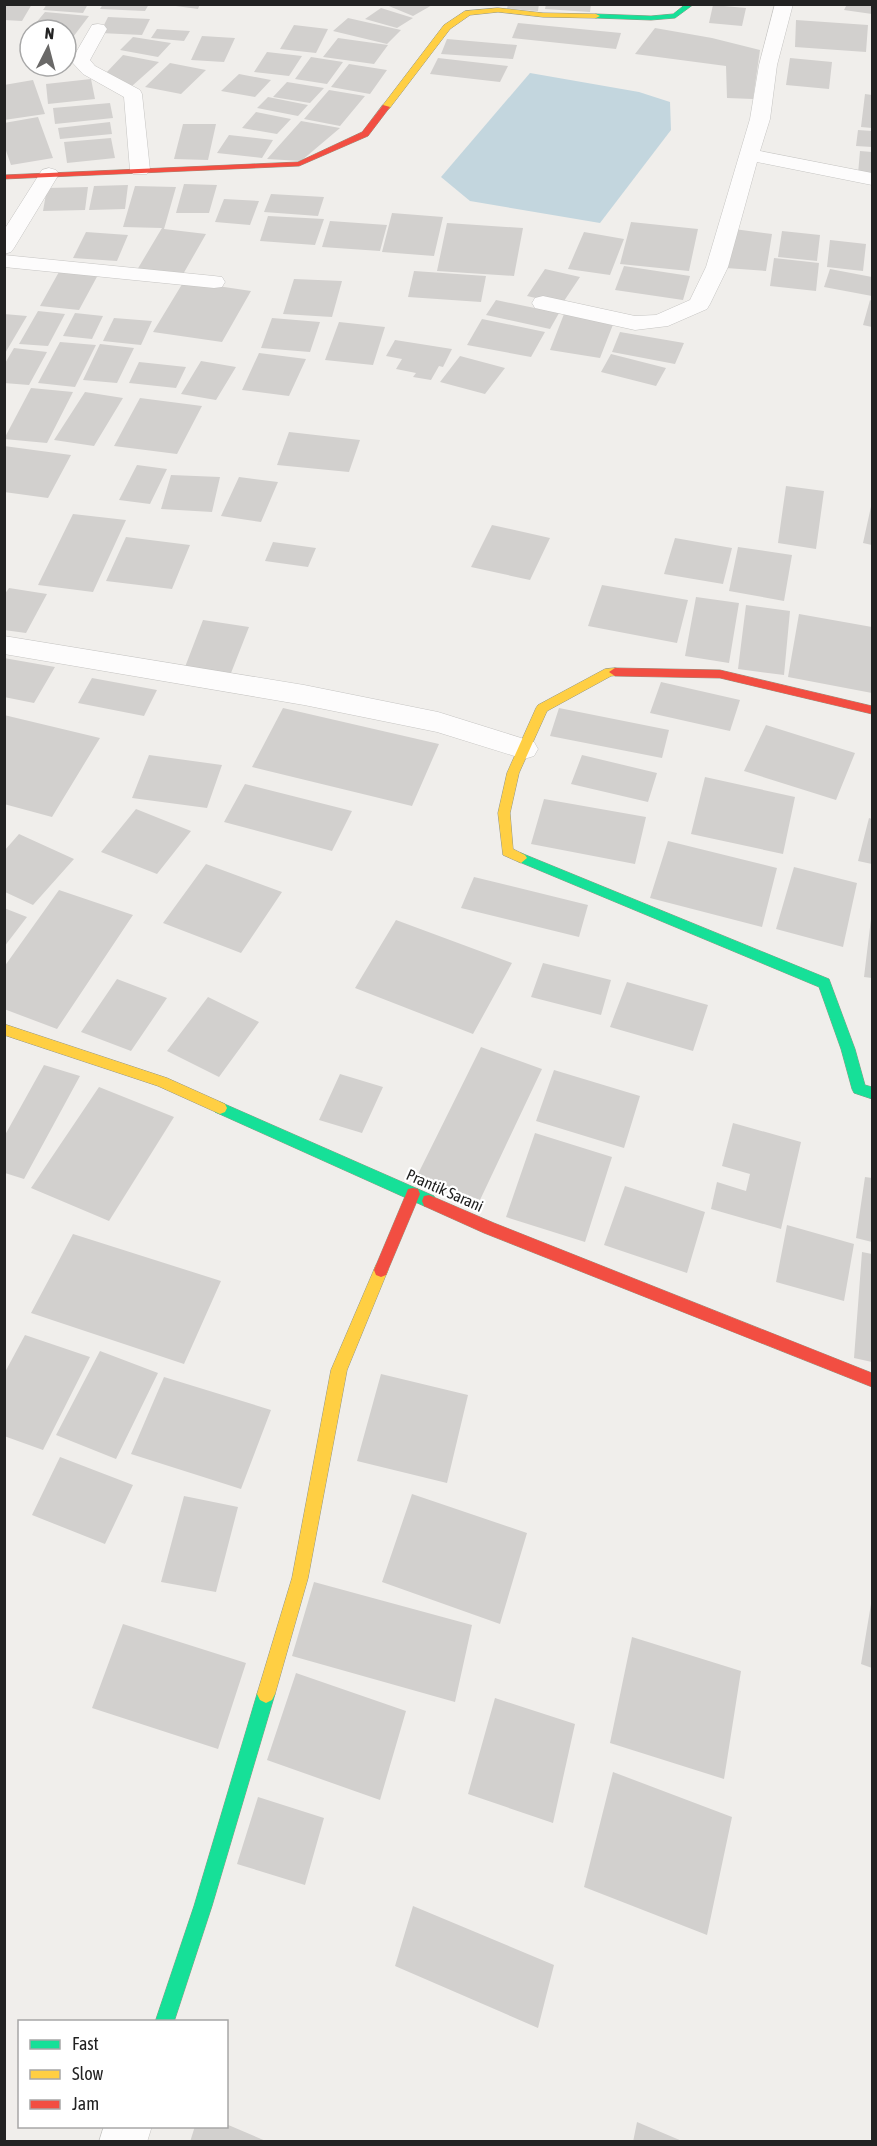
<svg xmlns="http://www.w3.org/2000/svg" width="877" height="2146" font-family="'Asap Condensed',sans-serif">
	<rect width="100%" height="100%" fill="#f0eeeb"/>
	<path fill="#c3d6de" d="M 530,73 L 639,92 L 670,102 L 671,130 L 600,223 L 470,201 L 441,177 Z"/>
	<path fill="#d2d0ce" d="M 4,4 L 32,4 L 22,21 L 4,20 Z
		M 47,4 L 88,4 L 83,13 L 43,10 Z
		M 103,4 L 149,4 L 145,11 L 100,9 Z
		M 161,4 L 200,4 L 198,9 Z
		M 384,4 L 434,4 L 413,16 Z
		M 508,4 L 539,4 L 538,11 L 507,9 Z
		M 546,4 L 591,4 L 590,12 L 545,9 Z
		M 847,4 L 872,4 L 872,14 L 844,10 Z
		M 713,5 L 746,8 L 742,26 L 709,23 Z
		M 381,8 L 413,18 L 397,28 L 365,19 Z
		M 45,12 L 89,16 L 70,41 L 66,40 L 66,30 L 30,30 L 30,36 L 25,36 Z
		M 108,17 L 150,19 L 142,35 L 100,33 Z
		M 348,18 L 401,30 L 387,44 L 333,31 Z
		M 796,20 L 868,25 L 866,52 L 795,47 Z
		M 518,23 L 621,33 L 616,49 L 512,38 Z
		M 294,25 L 328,29 L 316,53 L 280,49 Z
		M 655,28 L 712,38 L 760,50 L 753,99 L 727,98 L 726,66 L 635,54 Z
		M 157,29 L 190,31 L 184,41 L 151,38 Z
		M 202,36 L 235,38 L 224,62 L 191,60 Z
		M 133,37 L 171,43 L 158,57 L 120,50 Z
		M 338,38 L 388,45 L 374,64 L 323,57 Z
		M 447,39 L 517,45 L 513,59 L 441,54 Z
		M 267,52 L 302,56 L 289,76 L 254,72 Z
		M 123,55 L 159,62 L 132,86 L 106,73 Z
		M 311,57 L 343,62 L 327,84 L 295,79 Z
		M 438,58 L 508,66 L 500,82 L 430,74 Z
		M 790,58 L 832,62 L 829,89 L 786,85 Z
		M 170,63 L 206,70 L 181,94 L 145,87 Z
		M 349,64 L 387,70 L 370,94 L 331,87 Z
		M 239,74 L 271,80 L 255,97 L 221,91 Z
		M 91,79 L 95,99 L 48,104 L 46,84 Z
		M 33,80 L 45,114 L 4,120 L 4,85 Z
		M 287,82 L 324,88 L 310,103 L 273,97 Z
		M 329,90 L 365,96 L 340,126 L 304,119 Z
		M 865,94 L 872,95 L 872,128 L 861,127 Z
		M 268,97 L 308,105 L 298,116 L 257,108 Z
		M 110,103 L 113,118 L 55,124 L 53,108 Z
		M 256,112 L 291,119 L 277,134 L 242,128 Z
		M 38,117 L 53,158 L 11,165 L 4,145 L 4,123 Z
		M 301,121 L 340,128 L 301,161 L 267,159 Z
		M 110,122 L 112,134 L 60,139 L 58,128 Z
		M 183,124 L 216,124 L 208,160 L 174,159 Z
		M 858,130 L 872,131 L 872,147 L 856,146 Z
		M 229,135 L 273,140 L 262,158 L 217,153 Z
		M 111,138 L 115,158 L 67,163 L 64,142 Z
		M 860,151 L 872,152 L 872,175 L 858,174 Z
		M 184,184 L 217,185 L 209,213 L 176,213 Z
		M 128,185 L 125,209 L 89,210 L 94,186 Z
		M 135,186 L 176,187 L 164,229 L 206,234 L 182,276 L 137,270 L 162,228 L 123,227 Z
		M 88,187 L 85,210 L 43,211 L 47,188 Z
		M 271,194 L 324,197 L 318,216 L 264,212 Z
		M 224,199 L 259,201 L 250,225 L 215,222 Z
		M 392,213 L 443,217 L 434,256 L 382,252 Z
		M 268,216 L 324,219 L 315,245 L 260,241 Z
		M 330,221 L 387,225 L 380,251 L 322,247 Z
		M 631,222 L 698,229 L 689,271 L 620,264 Z
		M 447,223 L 523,228 L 514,276 L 437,271 Z
		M 734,229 L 772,234 L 766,271 L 726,268 Z
		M 782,231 L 820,235 L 817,261 L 778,257 Z
		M 86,232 L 128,235 L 117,261 L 73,258 Z
		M 584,232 L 624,239 L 610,275 L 568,269 Z
		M 830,240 L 866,244 L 863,271 L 827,267 Z
		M 774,258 L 819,263 L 816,291 L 770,286 Z
		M 624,266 L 690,276 L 683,300 L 615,290 Z
		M 545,269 L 580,277 L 562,304 L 527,296 Z
		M 830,269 L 872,277 L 872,296 L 824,287 Z
		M 60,270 L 99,273 L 79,310 L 40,306 Z
		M 414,271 L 486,276 L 481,302 L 408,297 Z
		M 294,279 L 342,281 L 332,317 L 283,314 Z
		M 184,281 L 251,291 L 222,342 L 153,332 Z
		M 496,300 L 559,313 L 550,329 L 486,315 Z
		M 870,300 L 872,301 L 872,327 L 863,325 Z
		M 38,311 L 65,314 L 48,346 L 19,344 Z
		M 75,313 L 103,316 L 92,339 L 63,336 Z
		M 4,314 L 27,316 L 4,355 Z
		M 564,314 L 614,322 L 600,358 L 550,350 Z
		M 114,318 L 152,321 L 141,345 L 103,341 Z
		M 272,318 L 320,322 L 310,352 L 261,348 Z
		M 482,319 L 545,332 L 531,357 L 467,345 Z
		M 339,322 L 385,327 L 373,365 L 325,360 Z
		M 620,332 L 684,343 L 675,364 L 612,352 Z
		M 395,340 L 452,349 L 443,367 L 439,366 L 431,380 L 413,377 L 416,373 L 396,369 L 402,359 L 386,356 Z
		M 60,342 L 96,345 L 75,387 L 38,383 Z
		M 100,344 L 134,348 L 117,383 L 83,380 Z
		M 14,348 L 47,352 L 29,385 L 4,383 L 4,365 Z
		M 259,353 L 306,359 L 289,396 L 242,390 Z
		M 611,354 L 666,368 L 656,386 L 601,372 Z
		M 460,356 L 505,368 L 485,394 L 440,382 Z
		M 201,361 L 236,367 L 216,400 L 181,394 Z
		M 139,362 L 186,367 L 176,388 L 129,383 Z
		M 31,388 L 73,392 L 47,443 L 4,439 Z
		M 85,392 L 123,398 L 94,446 L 54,440 Z
		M 140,398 L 202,406 L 177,454 L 114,446 Z
		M 289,432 L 360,440 L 349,472 L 277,465 Z
		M 4,446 L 71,455 L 48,498 L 4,492 Z
		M 137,465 L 167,469 L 150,504 L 119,500 Z
		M 171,475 L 220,477 L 212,512 L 161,509 Z
		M 239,477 L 278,482 L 261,522 L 221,516 Z
		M 786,486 L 824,491 L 816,549 L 778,543 Z
		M 872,502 L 872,545 L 863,543 Z
		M 73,514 L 126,520 L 93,592 L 38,585 Z
		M 492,525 L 550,538 L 530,580 L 471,567 Z
		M 126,537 L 190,545 L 172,589 L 106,581 Z
		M 675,538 L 732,548 L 723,584 L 664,574 Z
		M 273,542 L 316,548 L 308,567 L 265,561 Z
		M 738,547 L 792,555 L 784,601 L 729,591 Z
		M 602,585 L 688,600 L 677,643 L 588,626 Z
		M 9,588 L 47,594 L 26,633 L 4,630 L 4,595 Z
		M 696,597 L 739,603 L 729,663 L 685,656 Z
		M 746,605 L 790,611 L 784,675 L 738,669 Z
		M 799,614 L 872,627 L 872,693 L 788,677 Z
		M 203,620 L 249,627 L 231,673 L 185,667 Z
		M 4,658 L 55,667 L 34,703 L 4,697 Z
		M 92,678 L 157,690 L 144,716 L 78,703 Z
		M 661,682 L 740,700 L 730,731 L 650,713 Z
		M 283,708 L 439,744 L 412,806 L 252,767 Z
		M 559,708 L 669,730 L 662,758 L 550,736 Z
		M 4,715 L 100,738 L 52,817 L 4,804 Z
		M 766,725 L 855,753 L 836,800 L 744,771 Z
		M 149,755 L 222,765 L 207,808 L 132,798 Z
		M 582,755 L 657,773 L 648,802 L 571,784 Z
		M 705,777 L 795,797 L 783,854 L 691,834 Z
		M 245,784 L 352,811 L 332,851 L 224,822 Z
		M 544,799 L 646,817 L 635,864 L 531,844 Z
		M 136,809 L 191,831 L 157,874 L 101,852 Z
		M 869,818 L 872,819 L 872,864 L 858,861 Z
		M 19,834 L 74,859 L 33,905 L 5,892 L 5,850 Z
		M 668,841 L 777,868 L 762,927 L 650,898 Z
		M 206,864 L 282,892 L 241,953 L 163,923 Z
		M 794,867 L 857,883 L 843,947 L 776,929 Z
		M 474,877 L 588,905 L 579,937 L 461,908 Z
		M 59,890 L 133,915 L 57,1029 L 4,1009 L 4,967 Z
		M 4,908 L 27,917 L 4,947 Z
		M 871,919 L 872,919 L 872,978 L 864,977 Z
		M 396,920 L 512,963 L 473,1034 L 355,988 Z
		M 543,963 L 611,980 L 601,1015 L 531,997 Z
		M 117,979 L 167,998 L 131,1051 L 81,1032 Z
		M 627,982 L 708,1005 L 693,1051 L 610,1027 Z
		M 208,997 L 259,1022 L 219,1077 L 167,1051 Z
		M 481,1047 L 542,1069 L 480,1200 L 417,1176 Z
		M 44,1065 L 80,1076 L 24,1179 L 5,1173 L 5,1135 Z
		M 554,1070 L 640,1096 L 624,1148 L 536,1121 Z
		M 340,1074 L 383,1087 L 362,1133 L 319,1120 Z
		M 99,1087 L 174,1117 L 109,1221 L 31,1188 Z
		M 733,1123 L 801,1142 L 781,1229 L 711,1209 L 717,1182 L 746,1191 L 750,1174 L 722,1166 Z
		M 535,1133 L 612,1157 L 585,1242 L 506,1217 Z
		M 865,1177 L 872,1178 L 872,1242 L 856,1238 Z
		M 625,1186 L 705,1212 L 687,1273 L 604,1245 Z
		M 787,1225 L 854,1244 L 844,1301 L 776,1282 Z
		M 73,1234 L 221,1281 L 184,1364 L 31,1313 Z
		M 862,1252 L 872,1254 L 872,1362 L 854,1358 Z
		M 25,1335 L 90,1357 L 43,1450 L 4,1436 L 4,1374 Z
		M 100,1351 L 158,1373 L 116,1459 L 56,1435 Z
		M 381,1374 L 468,1395 L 447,1483 L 357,1461 Z
		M 164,1377 L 271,1410 L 241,1489 L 131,1454 Z
		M 60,1457 L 133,1485 L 105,1544 L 32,1515 Z
		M 412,1494 L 527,1533 L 500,1624 L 382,1582 Z
		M 184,1496 L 238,1507 L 216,1592 L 161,1582 Z
		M 314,1582 L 472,1625 L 455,1702 L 292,1656 Z
		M 871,1604 L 872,1604 L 872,1668 L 861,1664 Z
		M 123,1624 L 246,1663 L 218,1749 L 92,1708 Z
		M 632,1637 L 741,1671 L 724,1779 L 610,1743 Z
		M 296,1673 L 406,1711 L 380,1800 L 267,1760 Z
		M 495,1698 L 575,1724 L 553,1823 L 468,1794 Z
		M 613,1772 L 732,1817 L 707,1935 L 584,1887 Z
		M 258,1797 L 324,1818 L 305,1885 L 237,1864 Z
		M 413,1906 L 554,1965 L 538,2028 L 395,1966 Z
		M 637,2122 L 682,2141 L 682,2142 L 633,2142 Z
		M 226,2124 L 268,2142 L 190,2142 L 195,2126 L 226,2126 Z"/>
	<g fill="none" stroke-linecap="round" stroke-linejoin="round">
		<g stroke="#c6c5c3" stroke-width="1">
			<path id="street" d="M 775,4 L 793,4 L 777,65 L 770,119 L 760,151 L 872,173 L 872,185 L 757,162 L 728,267 L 710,304 L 707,309 L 668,326 L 635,330 L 535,308 L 532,303 L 535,298 L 543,296 L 635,316 L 656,315 L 690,300 L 706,267 L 750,119 L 759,65 Z
				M 98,24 L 104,25 L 107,29 L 90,60 L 95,66 L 140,90 L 142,94 L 150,170 L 147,174 L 133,174 L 130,170 L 124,97 L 83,74 L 71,61 L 92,25 Z
				M 49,168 L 56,170 L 59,174 L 14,248 L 11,252 L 4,254 L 4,230 L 42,170 Z
				M 4,255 L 214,276 L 222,277 L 225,282 L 222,287 L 214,288 L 4,267 Z
				M 4,636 L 304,685 L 438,712 L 534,742 L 538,749 L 534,756 L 524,759 L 437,732 L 304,705 L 4,654 Z
				M 104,2126 L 152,2126 L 147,2142 L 99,2142 Z"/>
		</g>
		<g stroke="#959785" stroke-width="1">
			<path id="fast" d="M 686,4 L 694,4 L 675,18 L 651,20 L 596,18 L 592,16 L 596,14 L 651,16 L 673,14 Z
				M 521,853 L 829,979 L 855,1049 L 865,1085 L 872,1087 L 872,1099 L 854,1093 L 852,1089 L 841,1049 L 819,987 L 517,861 L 515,858 L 517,855 Z
				M 220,1102 L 434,1196 L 436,1201 L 434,1206 L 429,1207 L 424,1206 L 215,1112 L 213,1108 L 215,1104 Z
				M 266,1685 L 272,1688 L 275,1694 L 212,1906 L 174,2022 L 155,2022 L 194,1906 L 257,1694 L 260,1688 Z"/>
		</g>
		<g stroke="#959785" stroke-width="1">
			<path id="slow" d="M 498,8 L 543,13 L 596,14 L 600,16 L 596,18 L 543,17 L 498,12 L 470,15 L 450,29 L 389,109 L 383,109 L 383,105 L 444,25 L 465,11 Z
				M 615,668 L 619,669 L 619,675 L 611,676 L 547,711 L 519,773 L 510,813 L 513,849 L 525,855 L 527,858 L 521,863 L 503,855 L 498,813 L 507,773 L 536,708 L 538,705 L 605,669 Z
				M 4,1024 L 167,1078 L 225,1104 L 227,1108 L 225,1112 L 220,1114 L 158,1086 L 4,1035 Z
				M 381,1263 L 386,1265 L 388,1270 L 347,1370 L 308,1578 L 275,1694 L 272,1700 L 266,1703 L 260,1700 L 257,1694 L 292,1578 L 331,1370 L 376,1265 Z"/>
		</g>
		<g stroke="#959785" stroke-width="1">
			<path id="jam" d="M 383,105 L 390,107 L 368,136 L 299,166 L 4,179 L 4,175 L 298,162 L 362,132 Z
				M 615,668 L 720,670 L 872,706 L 872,714 L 720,678 L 615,676 L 609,672 Z
				M 413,1188 L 418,1189 L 420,1194 L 388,1270 L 386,1275 L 381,1277 L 376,1275 L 374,1270 L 406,1194 L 408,1189 Z
				M 429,1195 L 494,1223 L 872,1373 L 872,1387 L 484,1233 L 424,1206 L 422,1201 L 424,1196 Z"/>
		</g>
		<use href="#street" fill="#fdfcfc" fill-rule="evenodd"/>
		<use href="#fast" fill="#16e098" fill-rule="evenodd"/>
		<use href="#slow" fill="#ffcf43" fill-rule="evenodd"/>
		<use href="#jam" fill="#f24e42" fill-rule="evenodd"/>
	</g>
	<g text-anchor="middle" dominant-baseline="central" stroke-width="4.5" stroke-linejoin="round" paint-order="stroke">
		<g font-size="16" fill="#222" stroke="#fff">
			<text transform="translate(445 1190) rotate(24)">Prantik Sarani</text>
		</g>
	</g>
	<rect width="877" height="2146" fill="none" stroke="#222222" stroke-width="12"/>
	<rect x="18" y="2020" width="210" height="108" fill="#ffffff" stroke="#a7a7a7" stroke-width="1.5"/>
	<rect x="30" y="2040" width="30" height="9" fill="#16e098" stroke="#a7a7a7" stroke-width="1.5"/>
	<text x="72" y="2050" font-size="18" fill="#222222">Fast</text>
	<rect x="30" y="2070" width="30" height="9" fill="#ffcf43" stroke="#a7a7a7" stroke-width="1.5"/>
	<text x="72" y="2080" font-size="18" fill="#222222">Slow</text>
	<rect x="30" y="2100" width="30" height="9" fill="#f24e42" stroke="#a7a7a7" stroke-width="1.5"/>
	<text x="72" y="2110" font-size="18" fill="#222222">Jam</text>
	<g transform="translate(48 48) rotate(6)"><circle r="28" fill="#ffffff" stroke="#a7a7a7" stroke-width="1.5"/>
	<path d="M0-4.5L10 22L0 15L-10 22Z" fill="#6a6968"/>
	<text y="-9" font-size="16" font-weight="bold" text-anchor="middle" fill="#222222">N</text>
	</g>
</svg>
